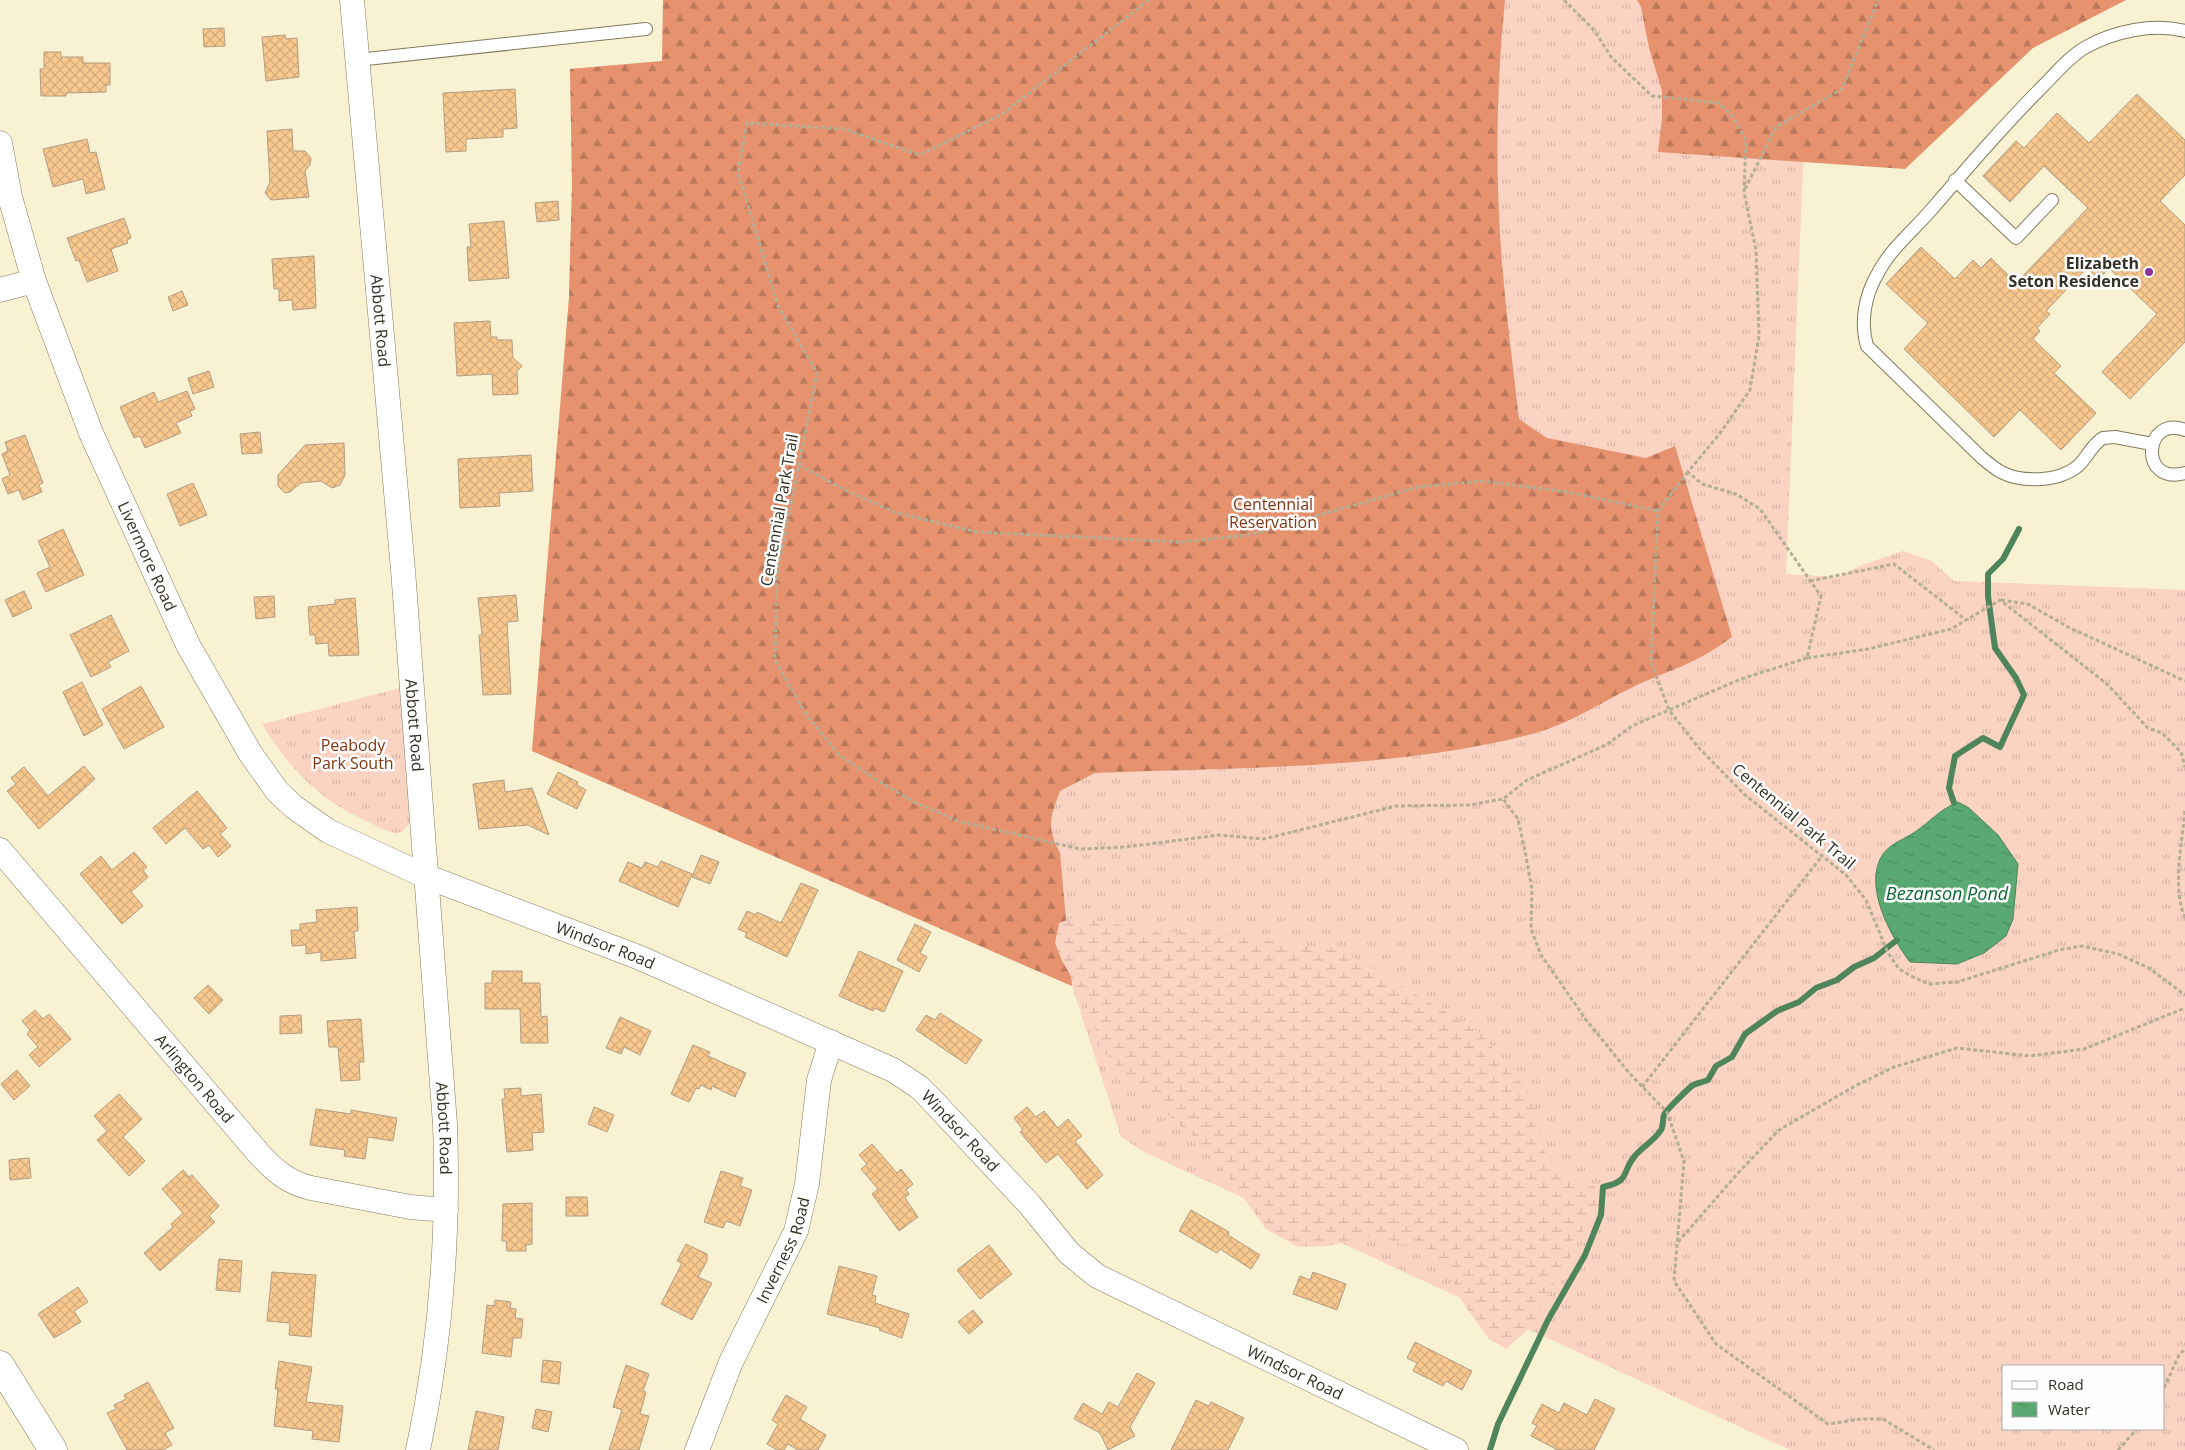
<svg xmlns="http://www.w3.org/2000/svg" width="2185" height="1450" font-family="'Open Sans',sans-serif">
	<defs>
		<pattern id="grass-tufts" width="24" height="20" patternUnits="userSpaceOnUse" patternTransform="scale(1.25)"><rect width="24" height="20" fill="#fad3c3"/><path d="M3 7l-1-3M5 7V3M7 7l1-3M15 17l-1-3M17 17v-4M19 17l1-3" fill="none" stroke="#d7b5a7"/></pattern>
		<pattern id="forest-firs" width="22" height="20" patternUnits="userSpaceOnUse" patternTransform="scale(1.25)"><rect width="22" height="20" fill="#e7926e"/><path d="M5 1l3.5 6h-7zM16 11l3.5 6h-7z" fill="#bc785a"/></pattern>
		<pattern id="wetland-marsh" width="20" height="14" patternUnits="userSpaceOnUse" patternTransform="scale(1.25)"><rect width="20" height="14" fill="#fad3c3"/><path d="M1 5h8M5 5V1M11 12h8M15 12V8" fill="none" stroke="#d7b5a7"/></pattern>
		<pattern id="water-ripples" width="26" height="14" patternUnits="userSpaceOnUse" patternTransform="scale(1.25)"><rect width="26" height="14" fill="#5aa972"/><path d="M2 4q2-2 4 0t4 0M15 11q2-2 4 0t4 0" fill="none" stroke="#4b8a5d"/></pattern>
		<pattern id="building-cross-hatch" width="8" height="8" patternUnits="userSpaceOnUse" patternTransform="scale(1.25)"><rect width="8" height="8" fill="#f8c88f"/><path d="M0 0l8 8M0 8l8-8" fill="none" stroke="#d5ac7b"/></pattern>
	</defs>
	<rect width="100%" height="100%" fill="#f9f2d2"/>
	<path fill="url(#grass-tufts)" fill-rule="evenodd" d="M 663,0 L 1810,0 L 1786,574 L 1839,577 L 1862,565 L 1903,551 L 1932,561 L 1954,581 L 2185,590 L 2185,1450 L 1790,1450 L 1144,1152 L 1121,1137 L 1072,986 L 532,751 L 569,297 L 572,184 L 570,69 L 662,61 ZM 2004,1366 L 2164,1366 L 2164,1429 L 2004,1429 Z
		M 400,688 L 410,822 L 402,832 L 396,833 C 384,831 374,824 364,820 C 316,797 290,769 262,724 Z"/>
	<path fill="url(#forest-firs)" d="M 663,0 L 1505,0 C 1496,87 1495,176 1502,263 C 1506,315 1513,367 1519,419 L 1547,438 L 1646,458 L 1675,446 L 1732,637 C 1721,645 1709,653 1697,659 C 1676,670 1652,677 1631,688 C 1600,703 1572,722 1539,732 C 1400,770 1238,767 1095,773 L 1060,791 C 1050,819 1046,826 1060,853 L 1072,986 L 532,751 L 569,297 L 572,184 L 570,69 L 662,61 Z
		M 1637,0 L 2126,0 L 2033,48 L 1905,169 L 1658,152 L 1662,118 L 1662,91 L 1649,48 L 1641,7 Z"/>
	<path fill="url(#wetland-marsh)" d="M 1076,917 L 1161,932 L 1217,932 L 1299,945 L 1335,948 L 1369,966 L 1481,1033 L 1532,1096 L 1540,1119 L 1539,1144 L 1557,1169 L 1573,1181 L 1590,1184 L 1601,1192 L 1605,1198 L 1578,1239 L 1531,1327 L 1506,1349 L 1488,1338 L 1458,1296 L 1450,1270 L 1431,1254 L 1374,1235 L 1328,1246 L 1298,1247 L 1266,1229 L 1209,1150 L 1140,1091 L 1103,1051 L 1084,998 L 1062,961 L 1055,943 L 1059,923 Z"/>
	<path fill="url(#water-ripples)" stroke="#4e855b" d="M 1958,802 L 1969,808 L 1998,835 L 2018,864 L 2013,919 L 2006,936 L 1984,953 L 1957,964 L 1910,962 C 1891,937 1862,885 1883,854 C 1891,843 1905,839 1915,832 C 1931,821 1939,810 1958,802 Z"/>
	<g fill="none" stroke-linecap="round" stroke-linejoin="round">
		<path stroke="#4e855b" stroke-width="6" d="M 1954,803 L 1949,788 L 1955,756 L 1983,738 L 2000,747 L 2024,695 L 2016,678 L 1995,648 L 1988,596 L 1988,574 L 2003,559 L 2019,529
			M 1490,1450 L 1498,1424 L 1548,1320 L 1585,1255 L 1601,1215 L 1603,1187 C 1631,1181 1621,1173 1634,1157 C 1642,1147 1654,1141 1661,1130 C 1664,1125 1662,1120 1664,1115 C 1665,1111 1689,1088 1693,1085 C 1697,1083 1703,1082 1708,1080 L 1716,1066 L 1732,1057 L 1745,1034 L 1777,1011 L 1799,1002 L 1816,988 L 1837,980 L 1854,967 L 1874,958 L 1897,940"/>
	</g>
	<path fill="url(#building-cross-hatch)" stroke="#b29d84" d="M 224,28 L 225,46 L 204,47 L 203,29 Z
		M 285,35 L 286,39 L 297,38 L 299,77 L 266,81 L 262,37 Z
		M 44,52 L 61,52 L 61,57 L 83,57 L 83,63 L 110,63 L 110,85 L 106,85 L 106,92 L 66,93 L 66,96 L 41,96 L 40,69 L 44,69 Z
		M 515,89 L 517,128 L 503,129 L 503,137 L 466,139 L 466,151 L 446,152 L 443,93 Z
		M 2137,94 L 2185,140 L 2185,175 L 2160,201 L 2185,225 L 2185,342 L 2130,399 L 2102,372 L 2157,314 L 2109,268 L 2099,279 L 2087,268 L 2046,311 L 2050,314 L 2037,328 L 2040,331 L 2033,339 L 2061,366 L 2054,373 L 2096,413 L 2061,450 L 2020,410 L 1994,437 L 1904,349 L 1928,323 L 1886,284 L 1921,247 L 1955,279 L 1973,260 L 1981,268 L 1991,258 L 2016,283 L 2088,208 L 2044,166 L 2010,202 L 1983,176 L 2016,141 L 2024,148 L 2057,113 L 2089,143 Z
		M 292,129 L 293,151 L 305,151 L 311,158 L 310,165 L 305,171 L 309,197 L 271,200 L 265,193 L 270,182 L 267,131 Z
		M 87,139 L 90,153 L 96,152 L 105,189 L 86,194 L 83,179 L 53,187 L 43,149 Z
		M 558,201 L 559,220 L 537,222 L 535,203 Z
		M 124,218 L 131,238 L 127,240 L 128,243 L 111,249 L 118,271 L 87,282 L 79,260 L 76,261 L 67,238 Z
		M 504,221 L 509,278 L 469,281 L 467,247 L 471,247 L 469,224 Z
		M 314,256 L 316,308 L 293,310 L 292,300 L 279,301 L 279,289 L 274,289 L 272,259 Z
		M 182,291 L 188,305 L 173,311 L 168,297 Z
		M 490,321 L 491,337 L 497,337 L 497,340 L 512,340 L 513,358 L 522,366 L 517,371 L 518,394 L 493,395 L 492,374 L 457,376 L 454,323 Z
		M 209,371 L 214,387 L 193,394 L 188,378 Z
		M 187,391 L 195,409 L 190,411 L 192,416 L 176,423 L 181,433 L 145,448 L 140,436 L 134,438 L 120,407 L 154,392 L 158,402 Z
		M 260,432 L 262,453 L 242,454 L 240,434 Z
		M 25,435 L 43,483 L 39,485 L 42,492 L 23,500 L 19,490 L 8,494 L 2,479 L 10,475 L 2,454 L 8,451 L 5,442 Z
		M 344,443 L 345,475 L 340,485 L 332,488 L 321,481 L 301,483 L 290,492 L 285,493 L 278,486 L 278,475 L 305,445 Z
		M 531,455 L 533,491 L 499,493 L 500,506 L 460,508 L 458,459 Z
		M 193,483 L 207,515 L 180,526 L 167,494 Z
		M 63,529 L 84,575 L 46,592 L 37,573 L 50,567 L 38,541 Z
		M 24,591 L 32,608 L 13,617 L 5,600 Z
		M 516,595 L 518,621 L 507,622 L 511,694 L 483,695 L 479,635 L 482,635 L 478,598 Z
		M 274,596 L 275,617 L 256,619 L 254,597 Z
		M 355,598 L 359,655 L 329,656 L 328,643 L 316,644 L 315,635 L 310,635 L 308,607 L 335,604 L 335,600 Z
		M 111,615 L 129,651 L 108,662 L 111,667 L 91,677 L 70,635 Z
		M 82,682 L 103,725 L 84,736 L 63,692 Z
		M 141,686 L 164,727 L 124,749 L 102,709 Z
		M 84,766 L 95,779 L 39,829 L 7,791 L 16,784 L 11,778 L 24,767 L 48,796 Z
		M 558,772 L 578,782 L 577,785 L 586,790 L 577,809 L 547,794 Z
		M 504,780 L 505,792 L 532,788 L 549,835 L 528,825 L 479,829 L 473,784 Z
		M 197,791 L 227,828 L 220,834 L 231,846 L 218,857 L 209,845 L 203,849 L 185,828 L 166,844 L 153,828 Z
		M 134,852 L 147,867 L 143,870 L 148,877 L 131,892 L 143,906 L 122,924 L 80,874 L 101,856 L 112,870 Z
		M 701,855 L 719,862 L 710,884 L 692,877 Z
		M 661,861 L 692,874 L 678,907 L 619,881 L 628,862 L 642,868 L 645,862 L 658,867 Z
		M 801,883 L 818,890 L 787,957 L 745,937 L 747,933 L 738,929 L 747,911 L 756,915 L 757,912 L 781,923 Z
		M 357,907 L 358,931 L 354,931 L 356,958 L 321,961 L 321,952 L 306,954 L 306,945 L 292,946 L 291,930 L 300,930 L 300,924 L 317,922 L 316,910 Z
		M 915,924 L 931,932 L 920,953 L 927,957 L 919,972 L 897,960 Z
		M 859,951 L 903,971 L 884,1012 L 874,1008 L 873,1011 L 839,996 Z
		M 492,971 L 522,971 L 522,983 L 540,983 L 541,1017 L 547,1016 L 548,1043 L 521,1043 L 520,1009 L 485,1009 L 485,983 L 492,983 Z
		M 208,985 L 223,1000 L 209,1014 L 194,998 Z
		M 35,1010 L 43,1019 L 49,1014 L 71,1039 L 39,1067 L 29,1055 L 38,1047 L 27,1034 L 30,1030 L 22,1021 Z
		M 940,1013 L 982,1040 L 966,1064 L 916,1030 L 926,1015 L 935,1020 Z
		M 301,1015 L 302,1033 L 280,1034 L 280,1016 Z
		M 620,1017 L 651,1031 L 640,1055 L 624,1047 L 621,1054 L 606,1048 Z
		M 361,1019 L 364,1062 L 359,1062 L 360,1080 L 341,1081 L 338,1047 L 329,1047 L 327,1021 Z
		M 693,1045 L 710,1052 L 708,1056 L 746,1073 L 735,1097 L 712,1086 L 711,1090 L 701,1085 L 699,1089 L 696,1088 L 689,1102 L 671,1094 Z
		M 17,1070 L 30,1086 L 14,1100 L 1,1084 Z
		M 521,1088 L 521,1096 L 541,1094 L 544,1132 L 532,1133 L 533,1150 L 507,1152 L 502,1099 L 505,1099 L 504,1089 Z
		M 119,1094 L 142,1119 L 123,1137 L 145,1161 L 129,1176 L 97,1140 L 107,1131 L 94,1116 Z
		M 594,1107 L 614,1115 L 607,1132 L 588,1124 Z
		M 1027,1107 L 1036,1117 L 1044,1111 L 1058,1128 L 1068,1119 L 1082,1136 L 1075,1141 L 1103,1175 L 1087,1189 L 1058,1154 L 1046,1163 L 1020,1132 L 1023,1130 L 1014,1118 Z
		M 316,1109 L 351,1114 L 351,1110 L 397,1118 L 393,1141 L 368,1137 L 365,1159 L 344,1156 L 345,1150 L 310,1145 Z
		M 872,1144 L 897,1173 L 901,1169 L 913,1184 L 906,1190 L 909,1194 L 905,1198 L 918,1217 L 899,1231 L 872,1194 L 878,1189 L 861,1169 L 867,1164 L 859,1155 Z
		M 29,1158 L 31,1178 L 10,1180 L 9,1160 Z
		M 183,1170 L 189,1177 L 192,1175 L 219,1206 L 209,1216 L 215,1222 L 160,1271 L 144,1253 L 173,1227 L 171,1224 L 183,1213 L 162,1189 Z
		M 721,1171 L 743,1178 L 740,1186 L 752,1190 L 740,1226 L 726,1221 L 723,1228 L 704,1222 Z
		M 566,1197 L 587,1197 L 588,1216 L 566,1216 Z
		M 532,1203 L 532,1244 L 526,1245 L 526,1251 L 507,1251 L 506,1241 L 502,1241 L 503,1204 Z
		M 1191,1210 L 1229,1232 L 1228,1235 L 1260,1255 L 1251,1269 L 1220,1249 L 1217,1253 L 1179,1231 Z
		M 686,1244 L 707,1254 L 707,1261 L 698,1277 L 712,1283 L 692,1320 L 661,1304 L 682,1263 L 677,1261 Z
		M 989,1245 L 1012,1274 L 980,1299 L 957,1270 Z
		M 219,1259 L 242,1261 L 240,1292 L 216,1290 Z
		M 839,1266 L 877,1276 L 872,1295 L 876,1296 L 875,1303 L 909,1314 L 902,1338 L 879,1330 L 880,1328 L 827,1314 Z
		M 272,1272 L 316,1275 L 311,1337 L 289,1335 L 290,1323 L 267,1321 Z
		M 1313,1272 L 1346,1284 L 1337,1310 L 1293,1294 L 1300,1276 L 1310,1280 Z
		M 78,1287 L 88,1302 L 74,1311 L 81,1322 L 54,1338 L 38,1314 Z
		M 495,1300 L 511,1302 L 510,1308 L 516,1309 L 515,1318 L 523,1319 L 521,1338 L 513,1338 L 511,1357 L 482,1353 L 487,1305 L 494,1306 Z
		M 973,1310 L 983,1322 L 969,1334 L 958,1322 Z
		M 1415,1342 L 1472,1371 L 1462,1390 L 1446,1381 L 1443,1386 L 1413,1371 L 1417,1363 L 1407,1358 Z
		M 543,1360 L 561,1362 L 559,1384 L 541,1382 Z
		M 279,1361 L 312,1367 L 306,1402 L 343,1406 L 339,1442 L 312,1439 L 313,1431 L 274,1426 L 278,1389 L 275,1389 Z
		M 626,1365 L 649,1374 L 643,1391 L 646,1392 L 640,1414 L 649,1416 L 639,1450 L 609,1450 L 622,1410 L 613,1407 Z
		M 1137,1373 L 1155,1383 L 1130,1427 L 1135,1436 L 1108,1450 L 1100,1433 L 1074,1419 L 1083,1403 L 1102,1414 L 1109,1402 L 1118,1407 Z
		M 148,1382 L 174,1428 L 165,1433 L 172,1445 L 163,1450 L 127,1450 L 107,1413 L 116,1409 L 114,1405 L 126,1399 L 124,1395 Z
		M 786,1395 L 807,1407 L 800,1419 L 826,1435 L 818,1450 L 798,1450 L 788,1444 L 784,1450 L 777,1450 L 767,1444 L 778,1424 L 772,1420 Z
		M 1595,1399 L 1615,1409 L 1594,1450 L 1558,1450 L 1531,1436 L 1537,1426 L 1532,1423 L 1542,1404 L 1559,1413 L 1564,1403 L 1587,1415 Z
		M 1196,1400 L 1209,1406 L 1211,1402 L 1244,1418 L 1228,1450 L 1171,1450 Z
		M 536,1409 L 552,1412 L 548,1432 L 532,1428 Z
		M 476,1411 L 504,1417 L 498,1450 L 468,1450 Z"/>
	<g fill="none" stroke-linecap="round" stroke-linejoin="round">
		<g stroke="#817b5e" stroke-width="14">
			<path id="service" d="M 357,60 L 646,29
				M 1955,180 L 2016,238 L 2052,200
				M 2185,430 C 2144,414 2138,486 2185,473
				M 2152,444 L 2115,437 L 2103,438 C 2092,444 2087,458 2078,466 C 2059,482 2022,483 2001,472 C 1994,468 1988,463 1982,458 L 1867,346 C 1860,322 1865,295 1878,273 C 1891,248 1914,230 1932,209 C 1968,167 2004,125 2044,85 C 2057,72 2070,56 2086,47 C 2115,31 2153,23 2185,31"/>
		</g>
		<g stroke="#817b5e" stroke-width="25">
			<g id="minor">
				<path id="s1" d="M 352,0 L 403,570 L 445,1124 C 449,1233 441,1343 418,1450"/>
				<path id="s2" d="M 0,143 L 10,197 L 34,281 L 91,433 L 188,645 L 250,753 L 277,791 L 294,807 L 328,831 L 425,876 L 638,957 L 893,1070 L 919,1087 L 930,1098 L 1030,1205 L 1069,1253 L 1097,1276 L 1456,1450"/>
				<path d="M 0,290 L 34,281"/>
				<path id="s3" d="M 0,850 L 260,1155 C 275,1171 289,1183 311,1188 L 410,1207 L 446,1210"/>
				<path id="s4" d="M 697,1450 L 731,1362 L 796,1231 L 807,1184 L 819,1080 L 831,1042"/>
			</g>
		</g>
		<g stroke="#817b5e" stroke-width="29">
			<path id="tertiary" d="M 0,1365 L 53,1450"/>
		</g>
		<path stroke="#b4ae95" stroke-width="3" stroke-dasharray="4 2.5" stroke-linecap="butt" d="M 1149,0 L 1002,114 L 920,155 L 844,129 L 747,123 L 738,172 L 778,306 L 817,373 L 777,575 L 775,660 L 805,713 L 839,755 L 880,782 L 914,802 L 958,821 L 1080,849 L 1126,847 L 1219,835 L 1264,839 L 1396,806 L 1469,805 L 1503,799
			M 1564,0 L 1594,30 L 1612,58 L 1652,96 L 1719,103 L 1733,117 L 1746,141 L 1744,192 L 1756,250 L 1759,336 L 1750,390 L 1721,432 L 1688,472 L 1702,484 L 1736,494 L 1760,509 L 1821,596 L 1807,658 L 1868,649 L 1951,629 L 2000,600 L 2107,684 L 2148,728 L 2162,733 L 2181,752 L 2185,767
			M 1745,189 L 1776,127 L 1842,89 L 1878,0
			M 799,465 L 845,490 L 897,513 L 977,532 L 1181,542 L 1249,535 L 1418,487 L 1482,481 L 1568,492 L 1658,511
			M 1688,472 L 1658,511 L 1651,662 L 1669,710 L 1632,726 L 1606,745 L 1527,780 L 1503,799 L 1518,819 L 1525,851 L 1532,890 L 1531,929 L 1541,955 L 1587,1021 L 1630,1074 L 1667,1112 L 1684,1161 L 1674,1281 L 1716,1344 L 1828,1424 L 1861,1419 L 1883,1419 L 1934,1450
			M 1810,581 L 1894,564 L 1966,620
			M 2001,600 L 2028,604 L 2068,627 L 2185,681
			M 1807,658 L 1741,679 L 1669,710 L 1698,747 L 1745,795 L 1846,875 L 1866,900 L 1888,953 L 1899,969 L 1911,976 L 1929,984 L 1957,982 L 2059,950 L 2082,946 L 2118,954 L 2149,968 L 2185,995
			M 2185,811 C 2182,844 2172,887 2185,918
			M 1642,1087 L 1822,856
			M 1678,1242 L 1739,1172 L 1779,1130 L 1855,1086 L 1894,1067 L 1957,1048 L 2030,1056 L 2084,1049 L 2185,1008
			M 2164,1388 L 2179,1355 L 2185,1349
			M 2118,1450 L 2137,1429"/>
		<use href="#service" stroke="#fff" stroke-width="12"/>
		<use href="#minor" stroke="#fff" stroke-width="24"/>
		<use href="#tertiary" stroke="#fff" stroke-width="28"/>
	</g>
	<circle fill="#8c309b" stroke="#fefefe" stroke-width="2" cx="2149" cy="272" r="5"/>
	<g text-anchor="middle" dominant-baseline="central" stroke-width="5" stroke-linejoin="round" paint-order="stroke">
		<g font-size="16" font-weight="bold" fill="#333024" stroke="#fefefe" text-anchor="end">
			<text x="2139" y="263">Elizabeth<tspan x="2139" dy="18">Seton Residence</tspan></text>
		</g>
		<g font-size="16" fill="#333024" stroke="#fefefe">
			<text stroke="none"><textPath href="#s1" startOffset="322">Abbott Road</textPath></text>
			<text transform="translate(779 510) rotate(-80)">Centennial Park Trail</text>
			<text stroke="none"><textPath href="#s2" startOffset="440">Livermore Road</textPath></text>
			<text stroke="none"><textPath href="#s1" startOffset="728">Abbott Road</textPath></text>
			<text transform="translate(1794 816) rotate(40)">Centennial Park Trail</text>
			<text stroke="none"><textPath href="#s2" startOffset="1074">Windsor Road</textPath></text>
			<text stroke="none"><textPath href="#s3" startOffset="300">Arlington Road</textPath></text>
			<text stroke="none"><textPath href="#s1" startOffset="1132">Abbott Road</textPath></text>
			<text stroke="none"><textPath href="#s2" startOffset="1479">Windsor Road</textPath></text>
			<text stroke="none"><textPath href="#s4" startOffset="218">Inverness Road</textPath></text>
			<text stroke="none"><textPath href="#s2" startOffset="1899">Windsor Road</textPath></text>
		</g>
		<g font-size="16" fill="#823510" stroke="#fefefe">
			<text x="1273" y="504">Centennial<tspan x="1273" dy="18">Reservation</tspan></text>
			<text x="353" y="745">Peabody<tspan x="353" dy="18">Park South</tspan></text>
		</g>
		<g font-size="18" font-style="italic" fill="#0b6835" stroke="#fefefe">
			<text x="1947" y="893">Bezanson Pond</text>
		</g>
	</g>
	<rect x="2002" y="1365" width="162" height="65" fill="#fefefe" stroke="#adaca7"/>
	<rect x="2012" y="1381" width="25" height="8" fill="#ffffff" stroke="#adaca7"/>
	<text x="2048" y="1390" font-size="15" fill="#333024">Road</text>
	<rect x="2012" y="1402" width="25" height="15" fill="url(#water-ripples)" stroke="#adaca7"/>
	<text x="2048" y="1415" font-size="15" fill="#333024">Water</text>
</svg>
